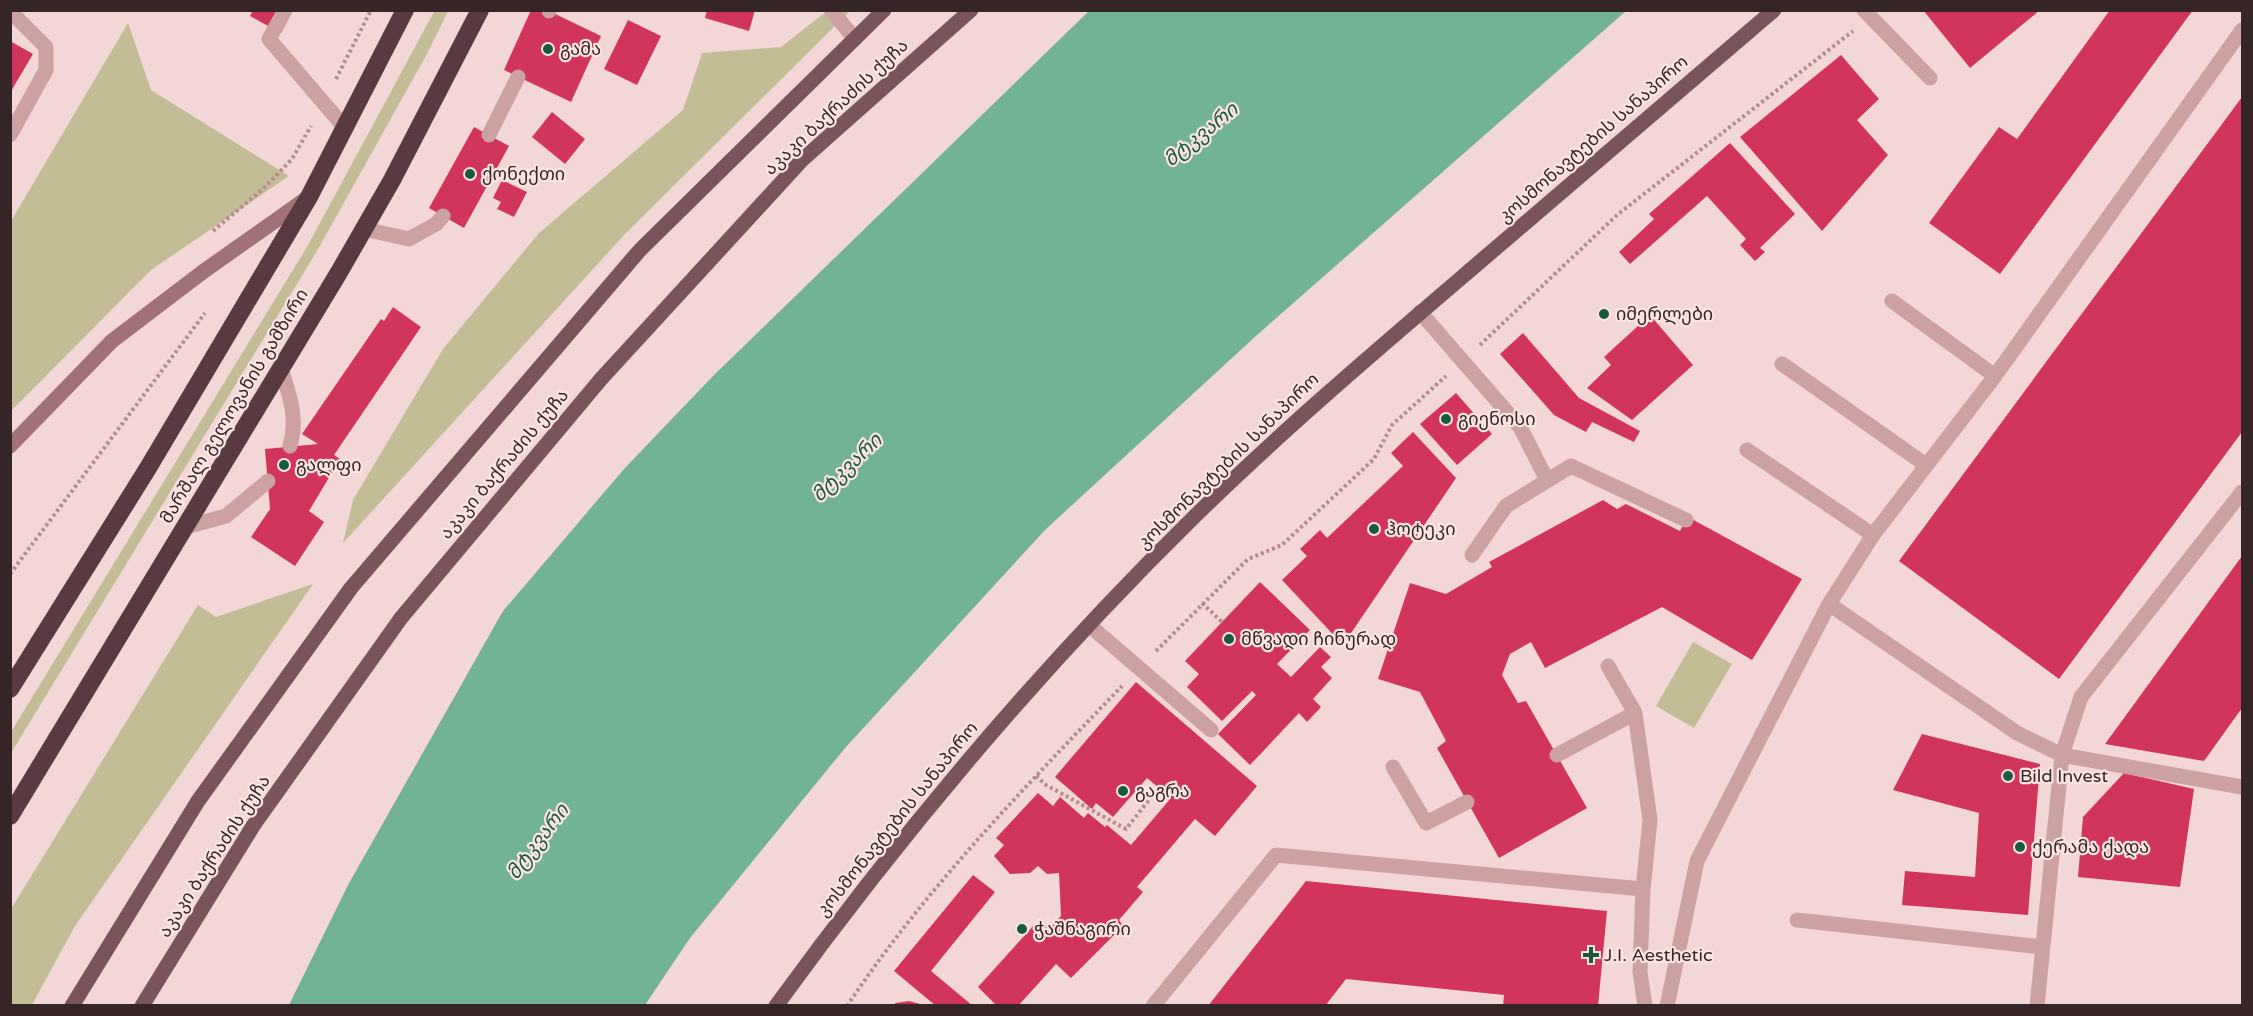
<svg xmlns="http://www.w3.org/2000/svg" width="2253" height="1016" font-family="'Varela Round','Noto Sans Georgian',sans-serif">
	<rect width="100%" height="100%" fill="#f3d7d6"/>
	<path fill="#c3bc95" d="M 435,10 L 448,11 L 428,52 L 317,251 L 11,753 L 11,732 L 307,247 Z
		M 827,11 L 850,11 L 625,234 L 343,543 L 353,500 L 443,349 L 539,233 L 683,110 L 702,53 L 781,47 Z
		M 128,23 L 151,90 L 289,176 L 151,270 L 11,411 L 11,221 Z
		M 313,584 L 75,926 L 32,1005 L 11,1005 L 11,909 L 198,605 L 216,617 Z
		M 1693,642 L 1732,664 L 1694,728 L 1656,706 Z"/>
	<path fill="#72b396" d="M 1089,11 L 1626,11 L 1257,335 L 1045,530 L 845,748 L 690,938 L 645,1005 L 289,1005 L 348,885 L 503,611 L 624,469 L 712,377 Z"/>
	<path fill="#d2355c" d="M 253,10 L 293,10 L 281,33 L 250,16 Z
		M 531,10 L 547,10 L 601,36 L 571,102 L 504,70 Z
		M 707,10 L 755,10 L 749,31 L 705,18 Z
		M 1923,10 L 2040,10 L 1970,68 Z
		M 2110,10 L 2193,10 L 2000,274 L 1929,223 L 1999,127 L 2017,139 Z
		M 628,20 L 661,36 L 637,85 L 604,69 Z
		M 10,41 L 33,54 L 10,93 Z
		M 1841,55 L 1879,99 L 1857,120 L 1888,155 L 1822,231 L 1740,137 Z
		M 2242,97 L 2242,432 L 2059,679 L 1899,561 Z
		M 552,112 L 585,139 L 565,164 L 532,137 Z
		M 474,127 L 509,146 L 464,228 L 429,208 Z
		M 1730,143 L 1795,214 L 1760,248 L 1765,252 L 1755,261 L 1740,245 L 1746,239 L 1707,196 L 1630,264 L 1619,252 L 1654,219 L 1649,214 Z
		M 502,180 L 527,192 L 514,217 L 497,209 L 501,202 L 493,198 Z
		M 393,307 L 421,327 L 334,455 L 340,459 L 309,511 L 324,522 L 295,566 L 251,537 L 270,509 L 265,449 L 318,444 L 302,434 L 381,319 L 384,321 Z
		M 1650,315 L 1693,365 L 1632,420 L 1587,388 L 1611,365 L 1604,357 Z
		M 1523,333 L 1579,398 L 1640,431 L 1634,442 L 1592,422 L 1586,432 L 1554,415 L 1500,354 Z
		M 1456,393 L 1492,434 L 1457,465 L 1420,424 Z
		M 1413,432 L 1456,478 L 1343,645 L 1282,580 L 1307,556 L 1300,549 L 1320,530 L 1327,538 L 1403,466 L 1391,453 Z
		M 1603,500 L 1617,509 L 1626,504 L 1680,531 L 1688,517 L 1802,579 L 1752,660 L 1662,607 L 1545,668 L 1531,642 L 1510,654 L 1502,675 L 1518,703 L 1526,701 L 1587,808 L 1499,858 L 1437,748 L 1446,741 L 1420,692 L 1378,679 L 1410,583 L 1446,594 L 1492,567 L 1489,562 Z
		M 2242,556 L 2242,708 L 2204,761 L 2105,744 Z
		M 1260,582 L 1310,630 L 1277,664 L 1291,677 L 1320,647 L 1331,657 L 1321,667 L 1332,678 L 1313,699 L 1321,707 L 1307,722 L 1299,713 L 1250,765 L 1218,734 L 1256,695 L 1252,691 L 1222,721 L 1187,687 L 1199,674 L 1185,661 Z
		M 1136,682 L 1257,786 L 1215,836 L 1195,819 L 1137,887 L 1143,892 L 1119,920 L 1123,926 L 1071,978 L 1056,964 L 1018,1006 L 997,1006 L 978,987 L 1035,924 L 1053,925 L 1061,916 L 1059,873 L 1047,874 L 1038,866 L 1030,873 L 1010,874 L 994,856 L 1004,845 L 996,838 L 1038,793 L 1053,806 L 1060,797 L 1084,818 L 1088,813 L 1105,827 L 1107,825 L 1131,845 L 1171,798 L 1147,778 L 1113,817 L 1096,803 L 1092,809 L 1055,777 Z
		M 1922,734 L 2040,764 L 2028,915 L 1902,905 L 1905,871 L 1975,877 L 1979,813 L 1893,790 Z
		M 2124,773 L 2194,789 L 2180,887 L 2078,877 L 2083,817 Z
		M 973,875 L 995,892 L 931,971 L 973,1006 L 936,1006 L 894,971 Z
		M 1306,881 L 1607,911 L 1598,1006 L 1503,1006 L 1504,995 L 1346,979 L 1325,1006 L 1208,1006 Z
		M 909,1001 L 927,1006 L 890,1006 L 896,1003 Z"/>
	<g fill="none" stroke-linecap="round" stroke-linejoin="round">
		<path stroke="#b88b8e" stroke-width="4" stroke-dasharray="3 3" stroke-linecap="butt" d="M 336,79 L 371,10
			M 213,231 L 264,188 L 292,159 L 311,126
			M 1480,345 L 1617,215 L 1853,31
			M 10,574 L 205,313
			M 1202,603 L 1222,622
			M 1156,651 L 1248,559 L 1282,545 L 1374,459 L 1392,425 L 1446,376
			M 1036,776 L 1046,785 L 1126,829 L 1153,795
			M 847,1006 C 925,889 1025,787 1122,686"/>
		<path stroke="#cca1a2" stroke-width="15" d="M 285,10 L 269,39 L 346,129
			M 831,10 L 855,39
			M 1864,10 L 1930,78
			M 549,11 L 549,10
			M 489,135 L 518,77
			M 364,229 L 409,239 L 436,224 L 443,216
			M 1892,301 L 1995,376
			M 1420,312 L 1520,427 L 1547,480
			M 1782,364 L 1926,465
			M 281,369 C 290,396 298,419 290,446
			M 1747,450 L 1873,535
			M 186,527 L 226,516 L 268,481
			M 1472,555 L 1506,506 L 1571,466 L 1686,520
			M 1829,604 L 2017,733 L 2062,755 L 2242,787
			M 1089,625 L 1211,730
			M 1608,666 L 1635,713 L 1650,820 L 1643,889 L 1640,972 L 1645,1006
			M 1557,755 L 1635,713
			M 1393,767 L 1426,823 L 1467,802
			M 1797,920 L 2042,947
			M 1153,1006 L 1276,855 L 1643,889
			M 1667,1006 L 1697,861 L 1829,604 L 1873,535 L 1995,376 L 2242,30
			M 2037,1006 L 2062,755 L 2081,697 L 2242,492"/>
		<path stroke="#cca1a2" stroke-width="15" d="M 10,11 L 46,47 L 46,70 L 10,135"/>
		<path stroke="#a07278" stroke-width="15" d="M 10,446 L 112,341 L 204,271 L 306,199"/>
		<path stroke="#79545a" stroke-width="15" d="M 72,1006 L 198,801 L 351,588 L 640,250 L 884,10
			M 142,1006 L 253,826 L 401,618 L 601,379 L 802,160 L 971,10
			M 776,1006 C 903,831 1042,666 1196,515 C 1287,426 1385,343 1482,260 C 1579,177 1676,94 1774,10"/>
		<path stroke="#573b40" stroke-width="18" d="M 10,689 L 148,468 L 309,197 L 405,10
			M 10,816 L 338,274 L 392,180 L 480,10"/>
	</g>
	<g fill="#175a3e" stroke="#fbe4e2" stroke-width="2">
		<circle cx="548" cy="49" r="6"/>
		<circle cx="470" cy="174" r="6"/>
		<circle cx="1604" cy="314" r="6"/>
		<circle cx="1446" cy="419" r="6"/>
		<circle cx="284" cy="465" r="6"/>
		<circle cx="1374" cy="529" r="6"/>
		<circle cx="1229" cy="639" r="6"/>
		<circle cx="2008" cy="776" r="6"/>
		<circle cx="1123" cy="791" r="6"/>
		<circle cx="2020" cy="847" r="6"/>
		<circle cx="1022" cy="929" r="6"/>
		<path d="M1588 946h6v6h6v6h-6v6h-6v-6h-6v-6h6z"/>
	</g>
	<g text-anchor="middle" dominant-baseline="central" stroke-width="4.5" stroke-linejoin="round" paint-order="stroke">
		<g font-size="18" fill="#352527" stroke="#fbe4e2" text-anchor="start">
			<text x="560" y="49">გამა</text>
			<text x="482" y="174">ქონექთი</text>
			<text x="1616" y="314">იმერლები</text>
			<text x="1458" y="419">გიენოსი</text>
			<text x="296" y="465">გალფი</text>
			<text x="1386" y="529">ჰოტეკი</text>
			<text x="1241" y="639">მწვადი ჩინურად</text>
			<text x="2020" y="776">Bild Invest</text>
			<text x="1135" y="791">გაგრა</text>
			<text x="2032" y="847">ქერამა ქადა</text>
			<text x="1034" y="929">ჭაშნაგირი</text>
			<text x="1604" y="955">J.I. Aesthetic</text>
		</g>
		<g font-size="18" fill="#352527" stroke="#fbe4e2">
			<text transform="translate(836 107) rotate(-43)">აკაკი ბაქრაძის ქუჩა</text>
			<text transform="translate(1593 139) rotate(-41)">კოსმონავტების სანაპირო</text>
			<text transform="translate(234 406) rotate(-59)">მარშალ გელოვანის გამზირი</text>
			<text transform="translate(1228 461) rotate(-44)">კოსმონავტების სანაპირო</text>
			<text transform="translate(504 464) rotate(-50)">აკაკი ბაქრაძის ქუჩა</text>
			<text transform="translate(897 819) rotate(-51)">კოსმონავტების სანაპირო</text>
			<text transform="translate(214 856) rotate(-57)">აკაკი ბაქრაძის ქუჩა</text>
		</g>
		<g font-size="20" font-style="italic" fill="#175a3e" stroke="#fbe4e2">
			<text transform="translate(1201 135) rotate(-39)">მტკვარი</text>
			<text transform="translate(847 468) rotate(-44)">მტკვარი</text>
			<text transform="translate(538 842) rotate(-53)">მტკვარი</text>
		</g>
	</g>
	<rect width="2253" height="1016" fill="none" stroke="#352527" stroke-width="24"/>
</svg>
